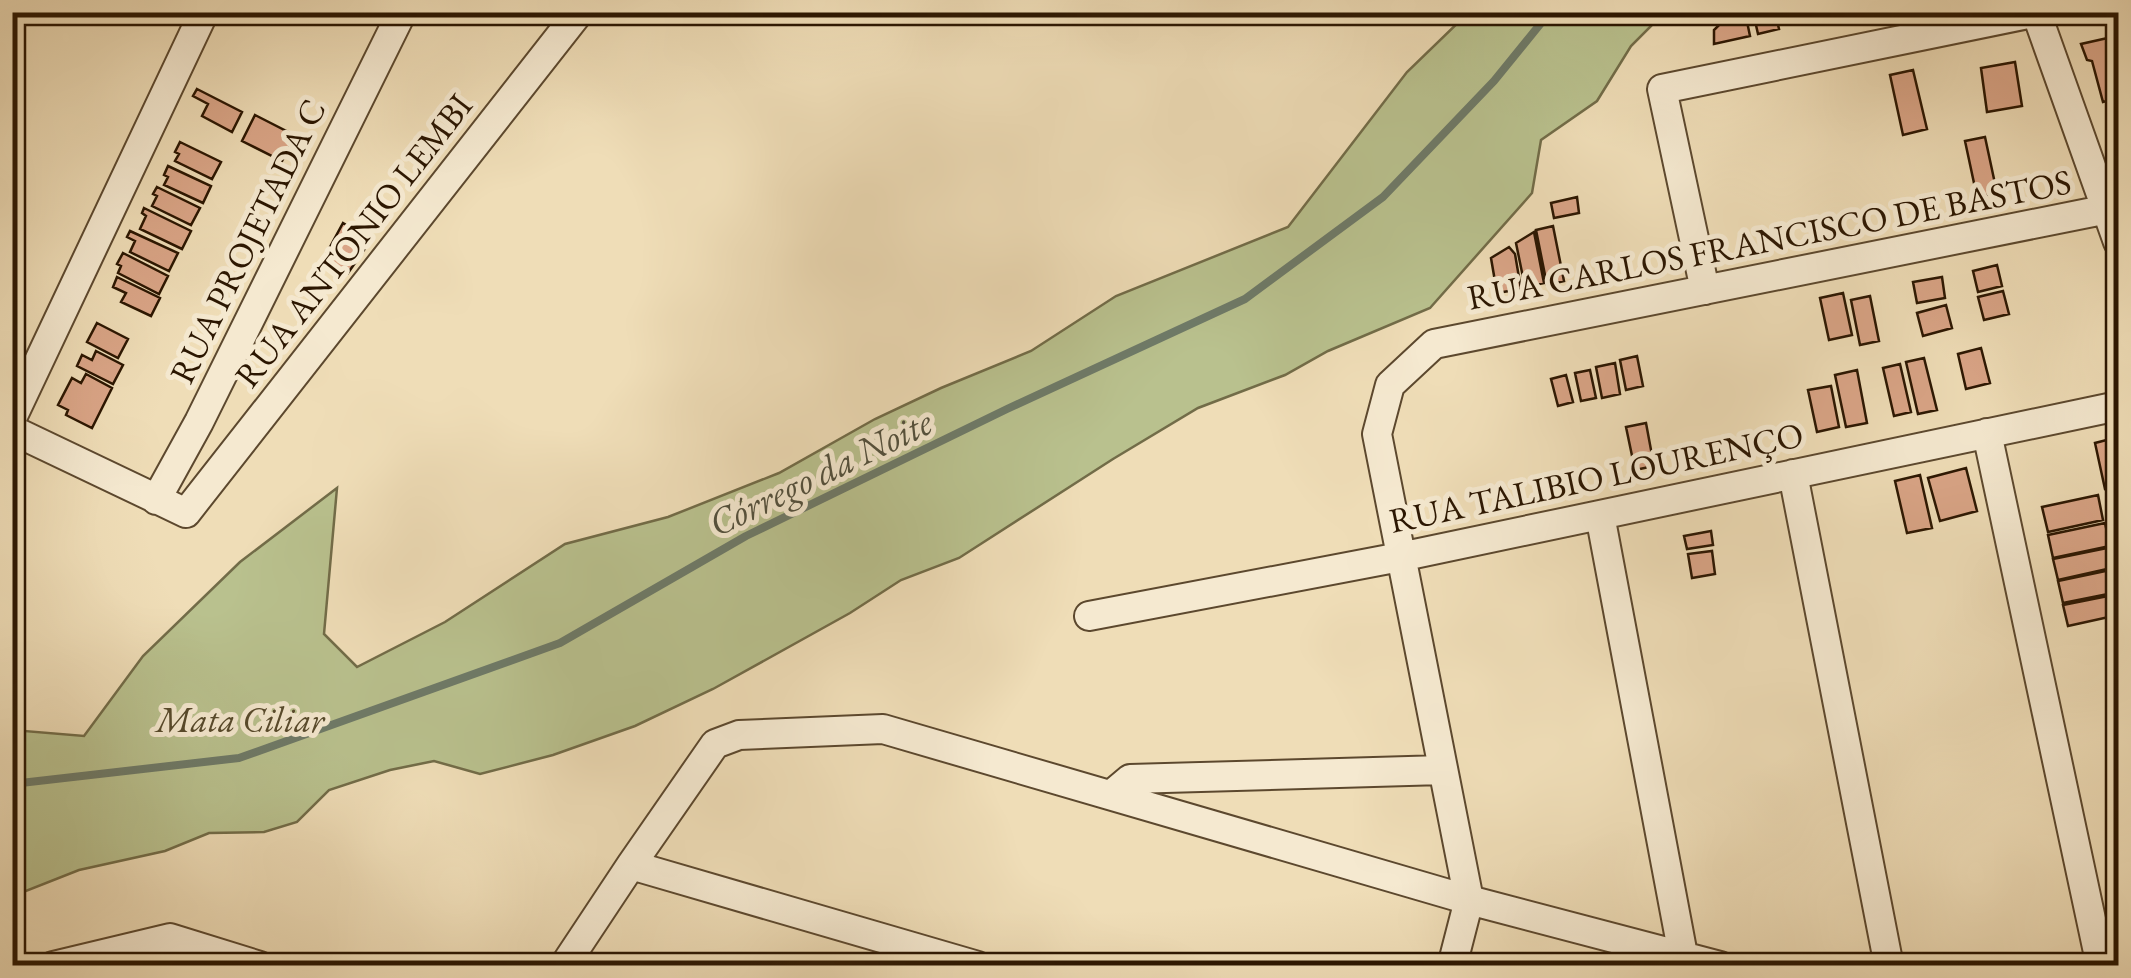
<svg xmlns="http://www.w3.org/2000/svg" width="2131" height="978" font-family="'EB Garamond',serif">
	<rect width="100%" height="100%" fill="#efddb7"/>
	<filter id="stains"><feTurbulence type="fractalNoise" baseFrequency=".002" numOctaves="4"/><feColorMatrix values="0 0 0 0 .2 0 0 0 0 .09 0 0 0 0 .02 0 0 0 .5 -.17"/></filter>
	<radialGradient id="worn" r=".72"><stop offset=".6" stop-color="#630" stop-opacity="0"/><stop offset="1" stop-color="#630" stop-opacity=".3"/></radialGradient>
	<path fill="#b9c18e" stroke="#726c48" stroke-width="2.5" d="M 1468,13 L 1664,13 L 1631,46 L 1597,101 L 1541,140 L 1532,193 L 1430,308 L 1328,351 L 1285,375 L 1198,408 L 1113,459 L 959,558 L 901,580 L 850,613 L 713,689 L 635,726 L 553,755 L 480,774 L 434,761 L 390,770 L 329,790 L 297,822 L 264,832 L 209,833 L 165,851 L 79,870 L 18,894 L 13,900 L 13,730 L 84,736 L 143,656 L 240,562 L 337,488 L 324,634 L 357,667 L 445,622 L 565,544 L 668,517 L 779,473 L 875,419 L 941,388 L 1031,351 L 1116,296 L 1288,227 L 1407,72 Z"/>
	<g fill="none" stroke-linecap="round" stroke-linejoin="round">
		<path stroke="#6e7a68" stroke-width="8" d="M 12,784 L 239,758 L 560,643 L 746,536 L 1007,409 L 1245,299 L 1383,197 L 1494,81 L 1550,12"/>
	</g>
	<path fill="#daa587" stroke="#2b1601" stroke-width="2.5" d="M 1732,12 L 1745,12 L 1750,36 L 1714,44 L 1714,30 Z
		M 1753,12 L 1775,12 L 1779,29 L 1758,34 Z
		M 2112,37 L 2118,68 L 2118,98 L 2103,102 L 2092,61 L 2087,60 L 2081,44 Z
		M 2015,62 L 2022,106 L 1987,112 L 1981,68 Z
		M 1913,70 L 1927,129 L 1903,135 L 1890,75 Z
		M 197,89 L 242,112 L 232,132 L 202,116 L 208,104 L 193,96 Z
		M 255,115 L 294,135 L 292,138 L 307,146 L 303,154 L 289,147 L 282,161 L 242,141 Z
		M 1985,137 L 1997,193 L 1977,197 L 1965,141 Z
		M 180,142 L 221,162 L 212,179 L 175,161 L 179,154 L 175,152 Z
		M 168,166 L 211,186 L 203,203 L 164,185 L 168,177 L 164,175 Z
		M 157,187 L 200,208 L 191,225 L 152,206 L 157,196 L 153,194 Z
		M 1577,197 L 1579,213 L 1554,218 L 1551,203 Z
		M 144,208 L 191,231 L 182,249 L 140,229 L 146,216 L 142,213 Z
		M 343,223 L 371,240 L 348,273 L 324,258 Z
		M 1553,226 L 1564,281 L 1547,285 L 1536,230 Z
		M 130,231 L 178,253 L 169,271 L 130,252 L 135,241 L 127,237 Z
		M 1534,232 L 1544,283 L 1525,287 L 1516,243 Z
		M 1509,247 L 1515,254 L 1521,289 L 1497,293 L 1491,258 Z
		M 123,253 L 168,276 L 159,294 L 118,273 L 121,266 L 117,264 Z
		M 1997,265 L 2002,286 L 1978,292 L 1973,271 Z
		M 117,277 L 160,298 L 151,316 L 121,302 L 126,293 L 113,287 Z
		M 1942,277 L 1945,298 L 1917,303 L 1913,282 Z
		M 2003,291 L 2009,314 L 1984,320 L 1978,297 Z
		M 1843,293 L 1852,335 L 1829,340 L 1820,298 Z
		M 1870,296 L 1879,341 L 1860,345 L 1851,300 Z
		M 1946,305 L 1952,328 L 1923,336 L 1917,313 Z
		M 97,323 L 128,339 L 118,358 L 87,342 Z
		M 1981,348 L 1990,383 L 1966,389 L 1958,354 Z
		M 96,351 L 123,365 L 113,384 L 77,366 L 82,355 L 92,360 Z
		M 1637,356 L 1643,386 L 1626,390 L 1620,360 Z
		M 1924,358 L 1937,410 L 1918,414 L 1906,362 Z
		M 1615,363 L 1620,394 L 1602,398 L 1596,367 Z
		M 1900,364 L 1911,412 L 1894,416 L 1883,368 Z
		M 1590,370 L 1596,398 L 1581,401 L 1575,373 Z
		M 1857,370 L 1867,423 L 1846,427 L 1835,375 Z
		M 86,374 L 112,388 L 92,428 L 66,415 L 68,410 L 58,405 L 72,378 L 81,383 Z
		M 1566,375 L 1573,402 L 1558,406 L 1551,379 Z
		M 1831,386 L 1839,427 L 1817,432 L 1808,390 Z
		M 1646,423 L 1654,466 L 1635,470 L 1626,427 Z
		M 2118,437 L 2118,486 L 2105,489 L 2095,443 Z
		M 1966,468 L 1977,511 L 1940,521 L 1928,478 Z
		M 1920,475 L 1932,528 L 1907,533 L 1895,481 Z
		M 2098,495 L 2103,520 L 2048,532 L 2042,507 Z
		M 2105,523 L 2110,546 L 2053,558 L 2048,535 Z
		M 1711,531 L 1713,545 L 1687,549 L 1684,536 Z
		M 2112,547 L 2116,567 L 2058,580 L 2053,559 Z
		M 1712,551 L 1715,574 L 1692,578 L 1688,554 Z
		M 2115,569 L 2118,592 L 2063,603 L 2058,581 Z
		M 2118,594 L 2118,615 L 2068,626 L 2063,605 Z"/>
	<g fill="none" stroke-linecap="round" stroke-linejoin="round">
		<g stroke="#5c482e" stroke-width="32">
			<path id="minor" d="M 2036,12 L 2118,242
				M 1705,290 L 1662,89 L 2038,12
				M 12,418 L 204,12
				M 12,430 L 186,513 L 579,12
				M 1987,433 L 2101,966
				M 1793,474 L 1889,966
				M 156,500 L 199,422 L 402,12
				M 1600,515 L 1683,955
				M 1089,616 L 1400,557 L 2118,406
				M 1111,795 L 1130,779 L 1443,770
				M 631,865 L 978,966
				M 53,966 L 170,938 L 260,966
				M 564,966 L 631,865 L 715,744 L 739,735 L 883,729 L 1469,900 L 1720,966
				M 1452,966 L 1469,900 L 1377,434 L 1390,385 L 1434,344 L 2118,207"/>
		</g>
		<use href="#minor" stroke="#f5e9d0" stroke-width="28"/>
	</g>
	<g text-anchor="middle" dominant-baseline="central" stroke-width="10" stroke-linejoin="round" paint-order="stroke">
		<g font-size="35" fill="#2b1601" stroke="#f5e9d0">
			<text transform="translate(1769 239) rotate(-11)">RUA CARLOS FRANCISCO DE BASTOS</text>
			<text transform="translate(353 240) rotate(-52)">RUA ANTONIO LEMBI</text>
			<text transform="translate(247 241) rotate(-64)">RUA PROJETADA C</text>
			<text transform="translate(1596 477) rotate(-12)">RUA TALIBIO LOURENÇO</text>
		</g>
		<g font-size="35" font-style="italic" fill="#56492b" stroke="#f5e9d0">
			<text x="240" y="719">Mata Ciliar</text>
		</g>
		<g font-size="38" font-style="italic" fill="#52503d" stroke="#f5e9d0">
			<text transform="translate(820 472) rotate(-26)">Córrego da Noite</text>
		</g>
	</g>
	<rect width="2131" height="978" fill="none" stroke="#efddb7" stroke-width="50"/>
	<rect x="15" y="15" width="2101" height="948" fill="none" stroke="#2b1601" stroke-width="5"/>
	<rect x="25" y="25" width="2081" height="928" fill="none" stroke="#2b1601" stroke-width="2.5"/>
	<rect width="100%" height="100%" filter="url(#stains)"/>
	<rect width="100%" height="100%" fill="url(#worn)"/>
</svg>
